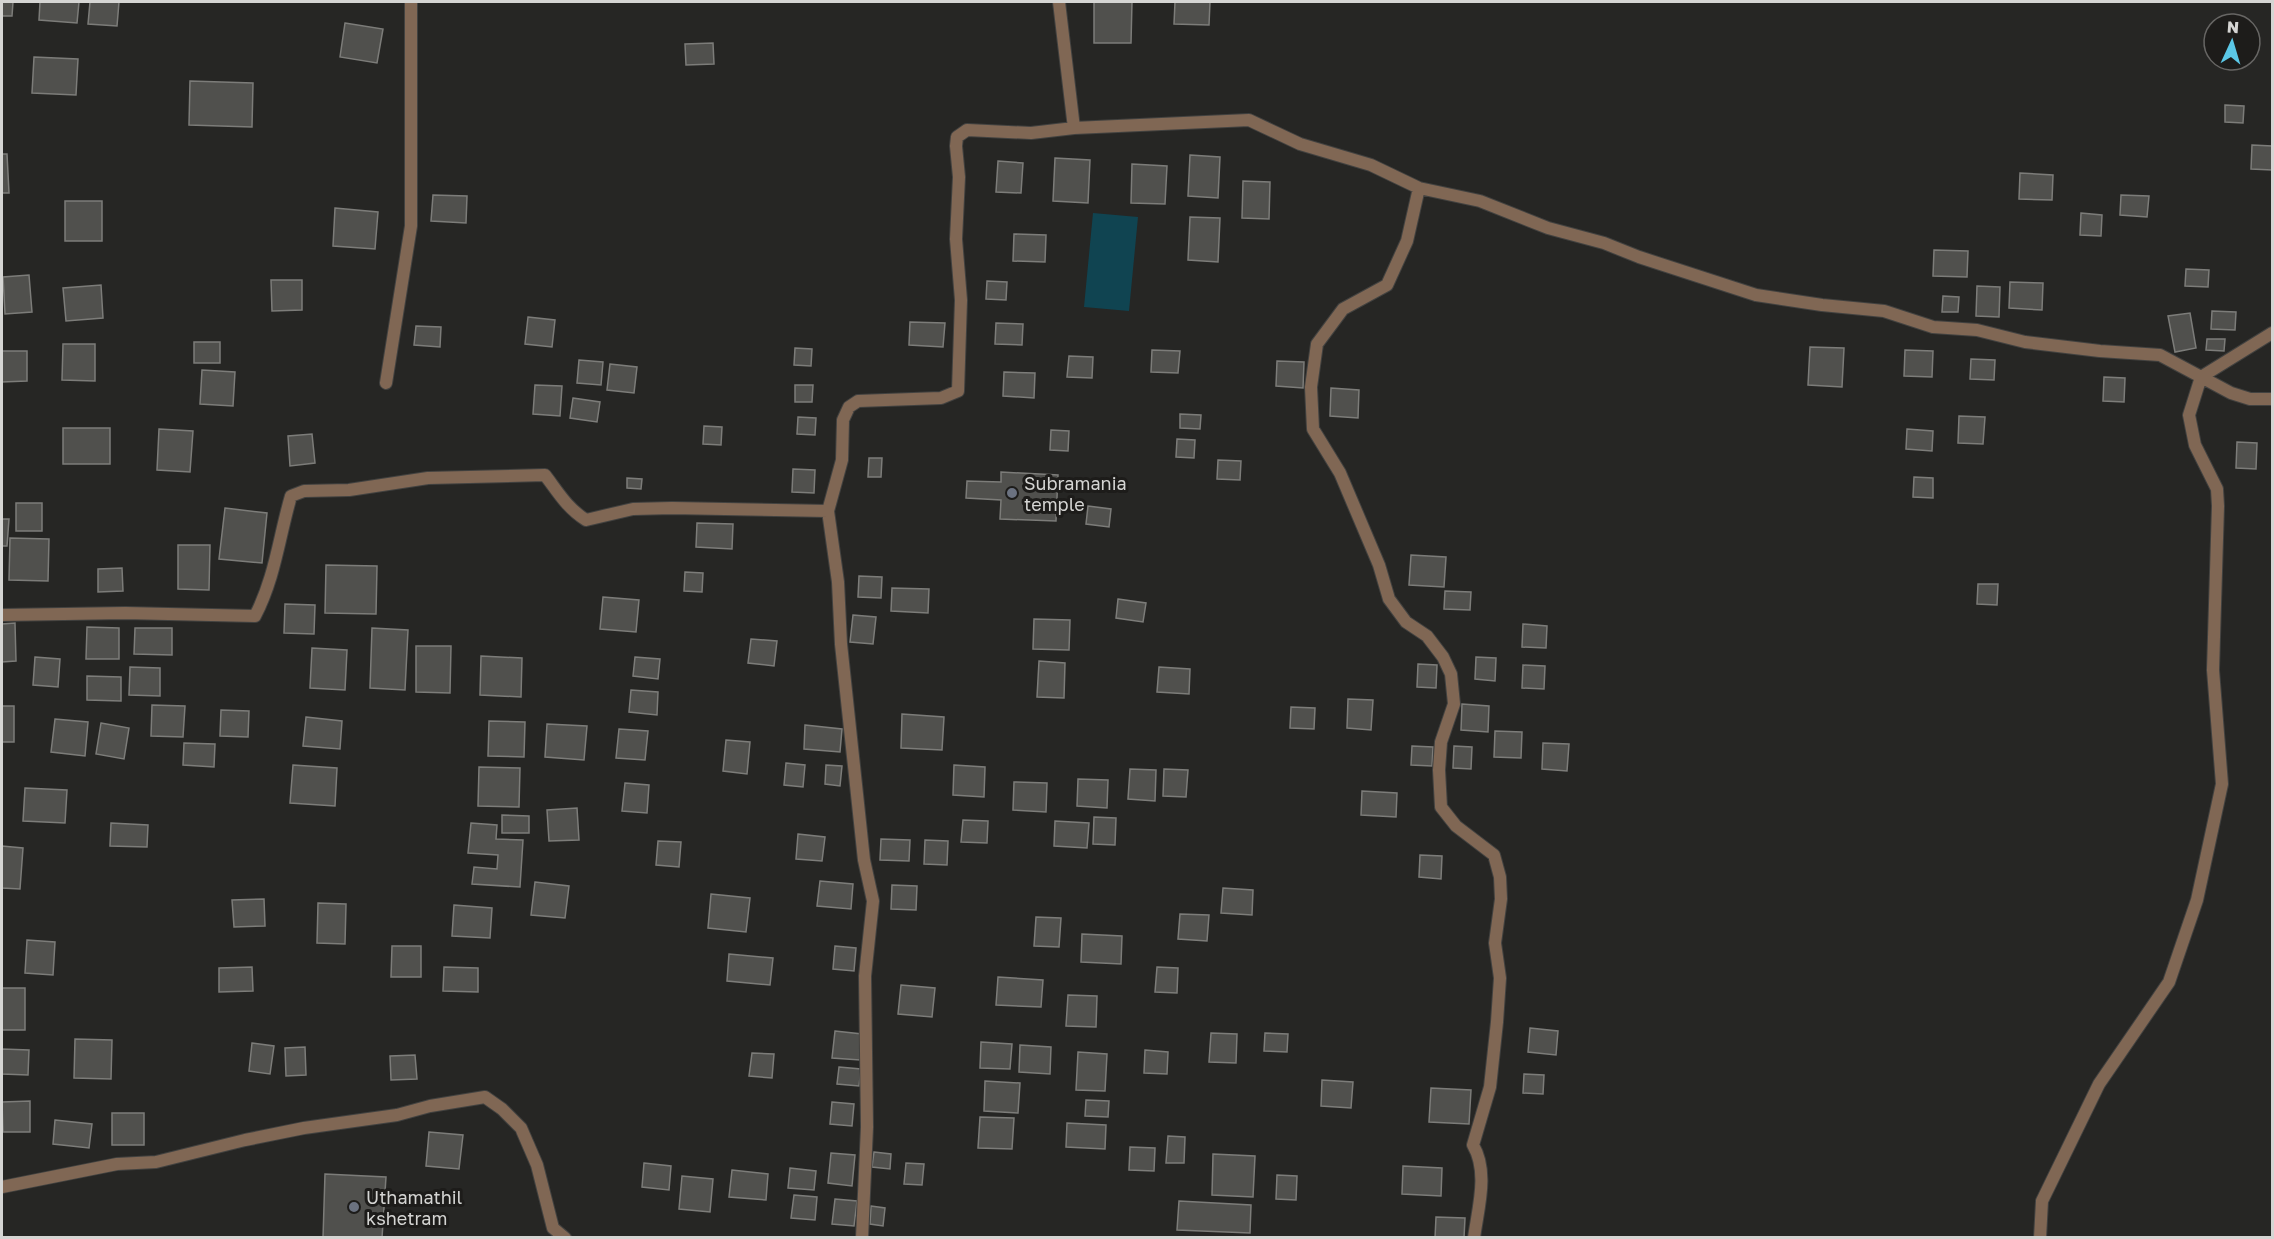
<svg xmlns="http://www.w3.org/2000/svg" width="2274" height="1239" font-family="'Golos Text',sans-serif">
	<rect width="100%" height="100%" fill="#262624"/>
	<path fill="#104451" d="M 1093,213 L 1138,217 L 1129,311 L 1084,307 Z"/>
	<path fill="#50504d" stroke="#7c7c79" stroke-width="1.5" d="M 2,2 L 13,2 L 12,16 L 2,16 Z
		M 40,2 L 79,2 L 77,23 L 39,20 Z
		M 90,2 L 119,2 L 117,26 L 88,24 Z
		M 1094,2 L 1132,2 L 1131,43 L 1094,43 Z
		M 1175,2 L 1210,2 L 1209,25 L 1174,24 Z
		M 345,23 L 383,29 L 377,63 L 340,57 Z
		M 713,43 L 714,64 L 686,65 L 685,44 Z
		M 34,57 L 78,59 L 76,95 L 32,93 Z
		M 190,81 L 253,83 L 252,127 L 189,125 Z
		M 2225,105 L 2244,106 L 2243,123 L 2225,122 Z
		M 2252,145 L 2272,146 L 2272,170 L 2251,169 Z
		M 2,154 L 7,154 L 9,193 L 2,193 Z
		M 1190,155 L 1220,157 L 1218,198 L 1188,196 Z
		M 1055,158 L 1090,160 L 1088,203 L 1053,201 Z
		M 998,161 L 1023,163 L 1021,193 L 996,192 Z
		M 1132,164 L 1167,166 L 1165,204 L 1131,203 Z
		M 2020,173 L 2053,175 L 2052,200 L 2019,199 Z
		M 1243,181 L 1270,182 L 1269,219 L 1242,218 Z
		M 433,195 L 467,196 L 466,223 L 431,221 Z
		M 2121,195 L 2149,196 L 2147,217 L 2120,215 Z
		M 65,201 L 102,201 L 102,241 L 65,241 Z
		M 335,208 L 378,212 L 375,249 L 333,246 Z
		M 2081,213 L 2102,215 L 2101,236 L 2080,235 Z
		M 1190,217 L 1220,218 L 1218,262 L 1188,260 Z
		M 1014,234 L 1046,235 L 1045,262 L 1013,261 Z
		M 1934,250 L 1968,251 L 1967,277 L 1933,276 Z
		M 2186,269 L 2209,270 L 2208,287 L 2185,286 Z
		M 29,275 L 32,312 L 5,314 L 3,277 Z
		M 271,280 L 302,280 L 302,310 L 272,311 Z
		M 987,281 L 1007,282 L 1006,300 L 986,299 Z
		M 2010,282 L 2043,283 L 2042,310 L 2009,308 Z
		M 101,285 L 103,318 L 66,321 L 63,288 Z
		M 1977,286 L 2000,287 L 1999,317 L 1976,316 Z
		M 1943,296 L 1959,297 L 1958,312 L 1942,312 Z
		M 2212,311 L 2236,312 L 2235,330 L 2211,329 Z
		M 2190,313 L 2196,348 L 2175,352 L 2168,316 Z
		M 528,317 L 555,320 L 552,347 L 525,344 Z
		M 910,322 L 945,323 L 943,347 L 909,345 Z
		M 996,323 L 1023,324 L 1022,345 L 995,344 Z
		M 416,326 L 441,327 L 440,347 L 414,345 Z
		M 2207,339 L 2225,339 L 2224,351 L 2206,350 Z
		M 194,342 L 220,342 L 220,363 L 194,363 Z
		M 63,344 L 95,344 L 95,381 L 62,380 Z
		M 1810,347 L 1844,348 L 1842,387 L 1808,385 Z
		M 795,348 L 812,349 L 811,366 L 794,365 Z
		M 1152,350 L 1180,351 L 1178,373 L 1151,372 Z
		M 1905,350 L 1933,351 L 1932,377 L 1904,376 Z
		M 2,351 L 27,351 L 27,381 L 2,382 Z
		M 1069,356 L 1093,357 L 1092,378 L 1067,377 Z
		M 1971,359 L 1995,360 L 1994,380 L 1970,379 Z
		M 579,360 L 603,362 L 601,385 L 577,383 Z
		M 1277,361 L 1304,362 L 1303,388 L 1276,386 Z
		M 610,364 L 637,367 L 634,393 L 607,390 Z
		M 202,370 L 235,372 L 233,406 L 200,404 Z
		M 1004,372 L 1035,373 L 1034,398 L 1003,396 Z
		M 2104,377 L 2125,378 L 2124,402 L 2103,401 Z
		M 535,385 L 562,386 L 560,416 L 533,414 Z
		M 795,385 L 813,385 L 812,402 L 795,402 Z
		M 1331,388 L 1359,390 L 1358,418 L 1330,416 Z
		M 573,398 L 600,402 L 597,422 L 570,418 Z
		M 1180,414 L 1201,415 L 1200,429 L 1180,428 Z
		M 1959,416 L 1985,417 L 1983,444 L 1958,443 Z
		M 798,417 L 816,418 L 815,435 L 797,434 Z
		M 704,426 L 722,427 L 721,445 L 703,444 Z
		M 63,428 L 110,428 L 110,464 L 63,464 Z
		M 159,429 L 193,431 L 190,472 L 157,470 Z
		M 1907,429 L 1933,431 L 1932,451 L 1906,449 Z
		M 1051,430 L 1069,431 L 1068,451 L 1050,450 Z
		M 312,434 L 315,463 L 290,466 L 288,436 Z
		M 1177,439 L 1195,440 L 1194,458 L 1176,457 Z
		M 2237,442 L 2257,443 L 2256,469 L 2236,468 Z
		M 869,458 L 882,458 L 881,477 L 868,477 Z
		M 1218,460 L 1241,461 L 1240,480 L 1217,479 Z
		M 793,469 L 815,470 L 814,493 L 792,492 Z
		M 1001,472 L 1058,475 L 1056,521 L 1000,519 L 1001,500 L 966,498 L 967,481 L 1001,482 Z
		M 1914,477 L 1933,478 L 1933,498 L 1913,497 Z
		M 627,478 L 642,479 L 641,489 L 627,488 Z
		M 16,503 L 42,503 L 42,531 L 16,531 Z
		M 1088,506 L 1111,509 L 1109,527 L 1086,524 Z
		M 225,508 L 267,513 L 262,563 L 219,559 Z
		M 2,519 L 9,519 L 7,546 L 2,546 Z
		M 697,523 L 733,524 L 732,549 L 696,547 Z
		M 10,538 L 49,539 L 48,581 L 9,580 Z
		M 178,545 L 210,545 L 209,590 L 178,589 Z
		M 1411,555 L 1446,557 L 1444,587 L 1409,585 Z
		M 326,565 L 377,566 L 376,614 L 325,613 Z
		M 122,568 L 123,591 L 98,592 L 98,569 Z
		M 685,572 L 703,573 L 702,592 L 684,591 Z
		M 859,576 L 882,577 L 881,598 L 858,597 Z
		M 1978,584 L 1998,584 L 1997,605 L 1977,604 Z
		M 892,588 L 929,589 L 928,613 L 891,611 Z
		M 1445,591 L 1471,592 L 1470,610 L 1444,609 Z
		M 603,597 L 639,600 L 636,632 L 600,629 Z
		M 1118,599 L 1146,603 L 1143,622 L 1116,618 Z
		M 285,604 L 315,605 L 314,634 L 284,633 Z
		M 853,615 L 876,617 L 873,644 L 850,642 Z
		M 1034,619 L 1070,620 L 1069,650 L 1033,649 Z
		M 15,623 L 16,661 L 2,662 L 2,624 Z
		M 1523,624 L 1547,626 L 1546,648 L 1522,647 Z
		M 87,627 L 119,628 L 119,659 L 86,659 Z
		M 135,628 L 172,628 L 172,655 L 134,654 Z
		M 372,628 L 408,630 L 405,690 L 370,688 Z
		M 751,639 L 777,641 L 774,666 L 748,663 Z
		M 416,646 L 451,646 L 450,693 L 416,692 Z
		M 312,648 L 347,650 L 345,690 L 310,688 Z
		M 481,656 L 522,658 L 521,697 L 480,695 Z
		M 35,657 L 60,659 L 58,687 L 33,685 Z
		M 635,657 L 660,659 L 658,679 L 633,676 Z
		M 1476,657 L 1496,658 L 1495,681 L 1475,679 Z
		M 1039,661 L 1065,663 L 1064,698 L 1037,697 Z
		M 1418,664 L 1437,665 L 1436,688 L 1417,687 Z
		M 1523,665 L 1545,666 L 1544,689 L 1522,688 Z
		M 130,667 L 160,668 L 160,696 L 129,695 Z
		M 1159,667 L 1190,669 L 1189,694 L 1157,692 Z
		M 87,676 L 121,677 L 121,701 L 87,700 Z
		M 631,690 L 658,692 L 657,715 L 629,712 Z
		M 1348,699 L 1373,700 L 1371,730 L 1347,728 Z
		M 1462,704 L 1489,706 L 1488,732 L 1461,730 Z
		M 152,705 L 185,706 L 183,737 L 151,736 Z
		M 2,706 L 14,706 L 14,742 L 2,742 Z
		M 1291,707 L 1315,708 L 1314,729 L 1290,728 Z
		M 221,710 L 249,711 L 248,737 L 220,736 Z
		M 902,714 L 944,717 L 942,750 L 901,748 Z
		M 306,717 L 342,721 L 340,749 L 303,746 Z
		M 55,719 L 88,722 L 85,756 L 51,752 Z
		M 489,721 L 525,722 L 524,757 L 488,756 Z
		M 101,723 L 129,728 L 124,759 L 96,754 Z
		M 547,724 L 587,726 L 584,760 L 545,757 Z
		M 805,725 L 842,729 L 840,752 L 804,749 Z
		M 619,729 L 648,731 L 645,760 L 616,758 Z
		M 1495,731 L 1522,732 L 1521,758 L 1494,757 Z
		M 726,740 L 750,742 L 747,774 L 723,771 Z
		M 184,743 L 215,744 L 214,767 L 183,765 Z
		M 1543,743 L 1569,744 L 1567,771 L 1542,769 Z
		M 1412,746 L 1433,747 L 1432,766 L 1411,765 Z
		M 1454,746 L 1472,747 L 1471,769 L 1453,768 Z
		M 786,763 L 805,765 L 803,787 L 784,785 Z
		M 293,765 L 337,768 L 335,806 L 290,803 Z
		M 826,765 L 842,766 L 840,786 L 825,784 Z
		M 954,765 L 985,767 L 984,797 L 953,795 Z
		M 479,767 L 520,768 L 519,807 L 478,806 Z
		M 1130,769 L 1156,770 L 1155,801 L 1128,799 Z
		M 1164,769 L 1188,770 L 1186,797 L 1163,796 Z
		M 1078,779 L 1108,780 L 1107,808 L 1077,806 Z
		M 1014,782 L 1047,783 L 1046,812 L 1013,810 Z
		M 625,783 L 649,785 L 647,813 L 622,811 Z
		M 25,788 L 67,790 L 65,823 L 23,821 Z
		M 1362,791 L 1397,793 L 1396,817 L 1361,815 Z
		M 577,808 L 579,840 L 549,841 L 547,810 Z
		M 502,815 L 529,816 L 529,833 L 502,833 Z
		M 1094,817 L 1116,818 L 1115,845 L 1093,844 Z
		M 963,820 L 988,821 L 987,843 L 961,842 Z
		M 1055,821 L 1089,823 L 1087,848 L 1054,846 Z
		M 111,823 L 148,825 L 147,847 L 110,846 Z
		M 471,823 L 497,825 L 496,839 L 523,840 L 520,887 L 472,884 L 474,867 L 497,869 L 498,855 L 468,853 Z
		M 798,834 L 825,837 L 822,861 L 796,859 Z
		M 881,839 L 910,840 L 909,861 L 880,860 Z
		M 925,840 L 948,841 L 947,865 L 924,864 Z
		M 658,841 L 681,842 L 679,867 L 656,865 Z
		M 2,846 L 23,848 L 20,889 L 2,888 Z
		M 1420,855 L 1442,856 L 1441,879 L 1419,877 Z
		M 820,881 L 853,884 L 851,909 L 817,906 Z
		M 535,882 L 569,886 L 565,918 L 531,915 Z
		M 892,885 L 917,886 L 916,910 L 891,909 Z
		M 1223,888 L 1253,890 L 1252,915 L 1221,913 Z
		M 711,894 L 750,898 L 746,932 L 708,928 Z
		M 264,899 L 265,926 L 234,927 L 232,900 Z
		M 318,903 L 346,904 L 345,944 L 317,943 Z
		M 454,905 L 492,908 L 490,938 L 452,936 Z
		M 1180,914 L 1209,915 L 1207,941 L 1178,939 Z
		M 1036,917 L 1061,918 L 1059,947 L 1034,946 Z
		M 1082,934 L 1122,936 L 1121,964 L 1081,962 Z
		M 27,940 L 55,942 L 53,975 L 25,973 Z
		M 392,946 L 421,946 L 421,977 L 391,977 Z
		M 835,946 L 856,948 L 854,971 L 833,969 Z
		M 729,954 L 773,958 L 770,985 L 727,981 Z
		M 252,967 L 253,991 L 219,992 L 219,968 Z
		M 444,967 L 478,968 L 478,992 L 443,991 Z
		M 1157,967 L 1178,968 L 1177,993 L 1155,992 Z
		M 998,977 L 1043,980 L 1041,1007 L 996,1005 Z
		M 901,985 L 935,988 L 932,1017 L 898,1014 Z
		M 2,988 L 25,988 L 25,1030 L 2,1030 Z
		M 1068,995 L 1097,996 L 1096,1027 L 1066,1026 Z
		M 1530,1028 L 1558,1031 L 1556,1055 L 1528,1052 Z
		M 835,1031 L 862,1034 L 860,1060 L 832,1058 Z
		M 1211,1033 L 1237,1034 L 1236,1063 L 1209,1062 Z
		M 1265,1033 L 1288,1034 L 1287,1052 L 1264,1051 Z
		M 75,1039 L 112,1040 L 111,1079 L 74,1078 Z
		M 981,1042 L 1012,1044 L 1010,1069 L 980,1068 Z
		M 252,1043 L 274,1046 L 270,1074 L 249,1071 Z
		M 1020,1045 L 1051,1047 L 1050,1074 L 1019,1072 Z
		M 305,1047 L 306,1075 L 286,1076 L 285,1048 Z
		M 2,1049 L 29,1050 L 28,1075 L 2,1074 Z
		M 1145,1050 L 1168,1052 L 1167,1074 L 1144,1073 Z
		M 1078,1052 L 1107,1054 L 1105,1091 L 1076,1090 Z
		M 752,1053 L 774,1054 L 772,1078 L 749,1076 Z
		M 415,1055 L 417,1079 L 391,1080 L 390,1056 Z
		M 839,1067 L 861,1069 L 859,1086 L 837,1084 Z
		M 1524,1074 L 1544,1075 L 1543,1094 L 1523,1093 Z
		M 1322,1080 L 1353,1082 L 1351,1108 L 1321,1106 Z
		M 985,1081 L 1020,1083 L 1018,1113 L 984,1111 Z
		M 1431,1088 L 1471,1090 L 1469,1124 L 1429,1122 Z
		M 1086,1100 L 1109,1101 L 1108,1117 L 1085,1116 Z
		M 30,1101 L 30,1132 L 3,1132 L 2,1102 Z
		M 832,1102 L 854,1104 L 852,1126 L 830,1124 Z
		M 112,1113 L 144,1113 L 144,1145 L 112,1145 Z
		M 980,1117 L 1014,1118 L 1012,1149 L 978,1148 Z
		M 55,1120 L 92,1124 L 89,1148 L 53,1144 Z
		M 1067,1123 L 1106,1125 L 1105,1149 L 1066,1147 Z
		M 429,1132 L 463,1135 L 459,1169 L 426,1166 Z
		M 1168,1136 L 1185,1137 L 1184,1163 L 1166,1163 Z
		M 1130,1147 L 1155,1148 L 1154,1171 L 1129,1170 Z
		M 874,1152 L 891,1154 L 890,1169 L 872,1167 Z
		M 831,1153 L 855,1155 L 852,1186 L 828,1183 Z
		M 1213,1154 L 1255,1156 L 1253,1197 L 1212,1195 Z
		M 644,1163 L 671,1166 L 669,1190 L 642,1187 Z
		M 906,1163 L 924,1164 L 922,1185 L 904,1184 Z
		M 1403,1166 L 1442,1168 L 1441,1196 L 1402,1194 Z
		M 790,1168 L 816,1171 L 814,1190 L 788,1188 Z
		M 732,1170 L 768,1174 L 766,1200 L 729,1197 Z
		M 325,1174 L 386,1177 L 382,1238 L 323,1238 Z
		M 1277,1175 L 1297,1176 L 1296,1200 L 1276,1199 Z
		M 682,1176 L 713,1179 L 710,1212 L 679,1209 Z
		M 794,1195 L 817,1197 L 815,1220 L 791,1218 Z
		M 835,1199 L 857,1201 L 854,1226 L 832,1224 Z
		M 1179,1201 L 1251,1205 L 1250,1233 L 1177,1230 Z
		M 871,1206 L 885,1208 L 883,1226 L 870,1224 Z
		M 1436,1217 L 1465,1218 L 1464,1238 L 1435,1238 Z"/>
	<g fill="none" stroke-linecap="round" stroke-linejoin="round">
		<g stroke="#424240" stroke-width="14">
			<path id="minor" d="M 1059,2 L 1074,128
				M 1419,188 L 1407,241 L 1387,285 L 1343,309 L 1317,344 L 1311,387 L 1313,429 L 1340,473 L 1379,565 L 1389,599 L 1406,622 L 1427,636 L 1443,657 L 1451,674 L 1454,704 L 1441,742 L 1439,770 L 1441,807 L 1456,826 L 1494,855 L 1500,877 L 1501,899 L 1495,943 L 1500,978 L 1497,1022 L 1490,1087 L 1473,1145 C 1489,1172 1478,1208 1474,1238
				M 386,383 L 411,226 L 411,2
				M 2,615 L 125,613 L 255,616 C 275,578 279,537 291,496 L 304,491 L 349,490 L 428,478 L 545,475 C 558,492 567,508 586,520 L 633,509 L 672,508 L 828,511
				M 2,1187 L 117,1164 L 156,1162 L 245,1140 L 304,1128 L 397,1115 L 430,1106 L 485,1097 L 502,1109 L 521,1128 L 537,1165 L 553,1228 L 565,1238
				M 862,1238 L 867,1127 L 865,976 L 873,901 L 864,860 L 841,644 L 838,582 L 828,511 L 842,460 L 843,420 L 849,407 L 858,401 L 941,398 L 958,391 L 961,300 L 956,239 L 959,177 L 956,146 L 957,137 L 967,130 L 1031,133 L 1074,128 L 1249,120 L 1300,144 L 1371,165 L 1419,188 L 1480,201 L 1548,228 L 1604,243 L 1639,257 L 1756,295 L 1822,305 L 1884,311 L 1933,327 L 1977,330 L 2025,342 L 2100,351 L 2160,355 L 2231,393 L 2250,399 L 2272,399
				M 2040,1238 L 2042,1201 L 2099,1084 L 2169,982 L 2197,900 L 2222,784 L 2213,670 L 2218,506 L 2217,489 L 2195,445 L 2189,415 L 2201,377 L 2272,333"/>
		</g>
		<use href="#minor" stroke="#806754" stroke-width="12"/>
	</g>
	<g fill="#6b7280" stroke="#1d1c1a" stroke-width="2">
		<circle cx="1012" cy="493" r="6"/>
		<circle cx="354" cy="1207" r="6"/>
	</g>
	<g text-anchor="middle" dominant-baseline="central" stroke-width="6" stroke-linejoin="round" paint-order="stroke">
		<g font-size="18" fill="#d5d5d3" stroke="#1d1c1a" text-anchor="start">
			<text x="1024" y="483">Subramania<tspan x="1024" dy="21">temple</tspan></text>
			<text x="366" y="1197">Uthamathil<tspan x="366" dy="21">kshetram</tspan></text>
		</g>
	</g>
	<rect width="2274" height="1239" fill="none" stroke="#d5d5d3" stroke-width="6"/>
	<g transform="translate(2232 42) rotate(4)"><circle r="28" fill="#1d1c1a" stroke="#676664" stroke-width="1.5"/>
	<path d="M0-4.5L10 22L0 15L-10 22Z" fill="#5bc8e7"/>
	<text y="-9" font-size="16" font-weight="bold" text-anchor="middle" fill="#d5d5d3">N</text>
	</g>
</svg>
